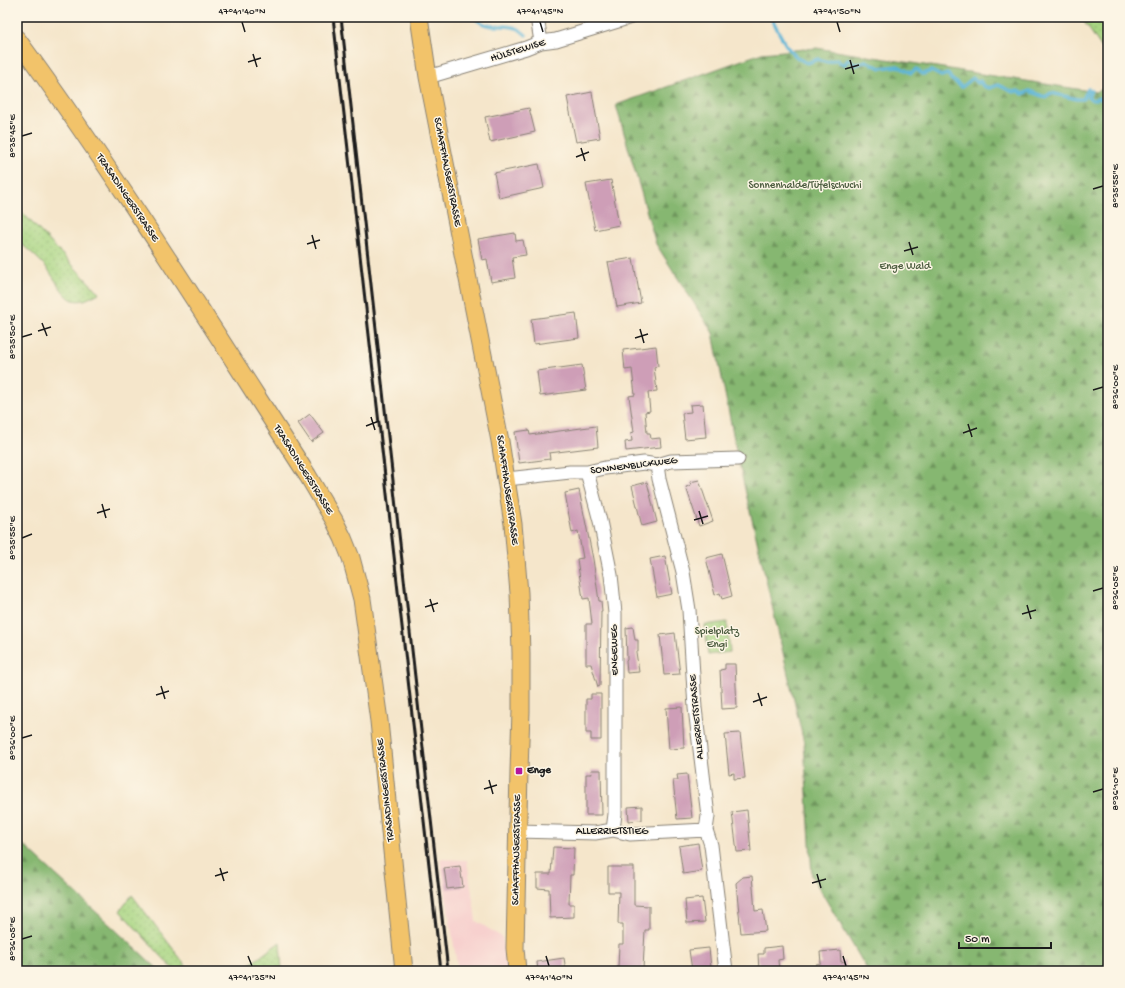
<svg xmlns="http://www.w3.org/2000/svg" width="1125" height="988" font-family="'Gochi Hand',sans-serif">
	<defs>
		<pattern id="grass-dots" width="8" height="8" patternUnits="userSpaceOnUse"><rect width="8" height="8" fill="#a9d683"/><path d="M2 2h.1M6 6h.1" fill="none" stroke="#91b771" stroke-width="1.8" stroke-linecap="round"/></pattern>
		<pattern id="forest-firs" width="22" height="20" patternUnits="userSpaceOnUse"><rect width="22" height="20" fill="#86b771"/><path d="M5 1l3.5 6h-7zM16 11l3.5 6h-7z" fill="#6d945c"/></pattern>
	</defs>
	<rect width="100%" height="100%" fill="#fcf5e5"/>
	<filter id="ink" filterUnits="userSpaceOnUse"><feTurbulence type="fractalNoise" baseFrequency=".025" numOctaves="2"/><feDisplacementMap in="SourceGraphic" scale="8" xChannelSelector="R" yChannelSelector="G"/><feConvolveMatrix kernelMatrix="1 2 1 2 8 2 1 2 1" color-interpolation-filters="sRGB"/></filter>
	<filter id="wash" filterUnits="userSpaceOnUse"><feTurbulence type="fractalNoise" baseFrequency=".012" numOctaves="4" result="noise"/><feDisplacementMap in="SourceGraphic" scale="16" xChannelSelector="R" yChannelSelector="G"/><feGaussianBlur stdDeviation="0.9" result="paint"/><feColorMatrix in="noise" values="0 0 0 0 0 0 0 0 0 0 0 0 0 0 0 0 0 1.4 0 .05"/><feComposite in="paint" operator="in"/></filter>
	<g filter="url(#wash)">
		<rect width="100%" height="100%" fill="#f5e6cb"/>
		<path fill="#f7d0ce" d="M 440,859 L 467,860 L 476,921 L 502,937 L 509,971 L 458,971 Z"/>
		<path fill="url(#grass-dots)" stroke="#627950" d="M 1081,17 L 1108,17 L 1108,57 Z
			M 17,207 L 99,293 C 91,297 82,303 73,300 C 64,297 53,276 47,268 C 38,258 28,249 17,241 Z
			M 727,622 L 730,652 L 708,655 L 705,625 Z
			M 132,895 L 190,971 L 175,971 L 120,911 Z
			M 280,942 L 282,971 L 241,971 Z"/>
		<path fill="url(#forest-firs)" stroke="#516a46" d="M 816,48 L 1096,92 L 1108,87 L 1108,971 L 868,971 L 812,876 L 804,743 L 738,459 L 713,333 L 656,244 L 616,105 L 762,53 Z
			M 17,839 L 160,971 L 17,971 Z"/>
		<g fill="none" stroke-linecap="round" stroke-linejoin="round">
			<path stroke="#58b3d6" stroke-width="3.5" d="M 474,17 C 490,33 502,21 519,29 C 521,31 524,33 526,35
				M 771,17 C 781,35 787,55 807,63 L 818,59 L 828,62 L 837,59 L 840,63 L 845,64 L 848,59 L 852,61 L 854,65 L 866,61 L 880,68 L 898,66 L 911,73 L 916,69 L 923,74 L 931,71 L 941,76 L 948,74 L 951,79 L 962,87 L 973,78 L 978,83 L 980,81 L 983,86 L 989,88 L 998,85 L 1013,92 L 1018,91 L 1023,94 L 1029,91 L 1045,97 L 1051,93 L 1077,99 L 1083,99 L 1088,89 L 1091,90 L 1088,98 L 1093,100 L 1100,98 L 1105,102 L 1108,101"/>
		</g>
		<g id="blocks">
			<path fill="#ce9eb7" d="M 592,92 L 600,138 L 576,142 L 567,97 Z
				M 529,108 L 535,132 L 490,142 L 485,117 Z
				M 539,164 L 544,188 L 499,198 L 494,173 Z
				M 611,180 L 619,225 L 595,230 L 586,184 Z
				M 515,233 L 516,241 L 523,240 L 526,255 L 512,257 L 515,278 L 491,282 L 487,259 L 482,260 L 478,239 Z
				M 633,258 L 641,303 L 617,307 L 608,262 Z
				M 576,313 L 579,338 L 534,344 L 531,319 Z
				M 656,346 L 658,366 L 654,367 L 657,391 L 648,392 L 650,411 L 645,412 L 647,433 L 650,433 L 651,439 L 660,438 L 661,447 L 626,451 L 625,442 L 632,441 L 631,433 L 634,432 L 629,396 L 635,395 L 632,369 L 625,370 L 623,350 Z
				M 582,365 L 586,390 L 540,396 L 537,371 Z
				M 703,404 L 706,437 L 685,439 L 682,413 L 691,412 L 690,405 Z
				M 310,414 L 324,433 L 311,442 L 298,423 Z
				M 596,426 L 598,447 L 549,453 L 550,459 L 519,463 L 515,432 L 529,430 L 530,435 Z
				M 699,480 L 713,521 L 699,526 L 686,487 L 691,485 L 690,482 Z
				M 647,482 L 657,522 L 642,526 L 632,486 Z
				M 579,490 L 593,559 L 599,601 L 601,601 L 602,611 L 601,611 L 600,686 L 598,687 L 591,664 L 586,664 L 586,624 L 592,624 L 589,598 L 583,599 L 577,559 L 583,558 L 578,531 L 572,533 L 565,493 Z
				M 722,554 L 732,596 L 722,599 L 720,593 L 715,595 L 706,558 Z
				M 665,556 L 672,594 L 657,597 L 650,559 Z
				M 633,627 L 635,640 L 638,640 L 638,652 L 636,652 L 639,672 L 627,673 L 626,661 L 627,660 L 626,628 Z
				M 675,633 L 680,674 L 664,675 L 660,635 Z
				M 725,664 L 735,664 L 737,708 L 722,709 L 720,670 L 725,669 Z
				M 591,694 L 601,694 L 601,740 L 591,740 L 591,733 L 586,733 L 586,699 L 591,699 Z
				M 682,707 L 684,748 L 669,749 L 666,708 Z
				M 740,733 L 745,778 L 734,779 L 734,773 L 729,774 L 725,734 Z
				M 591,770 L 601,770 L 602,815 L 586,815 L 586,774 L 592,774 Z
				M 687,774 L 692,818 L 677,819 L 673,780 L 678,780 L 677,775 Z
				M 642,806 L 642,820 L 629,821 L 628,807 Z
				M 747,810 L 751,851 L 737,852 L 732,812 Z
				M 698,843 L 702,871 L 683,874 L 679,846 Z
				M 553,847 L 574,848 L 573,875 L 570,875 L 569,904 L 574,904 L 574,917 L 550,918 L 549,889 L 537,888 L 537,874 L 551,874 Z
				M 460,866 L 463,887 L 447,889 L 444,868 Z
				M 608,867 L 634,867 L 634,905 L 649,906 L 649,930 L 645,930 L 643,969 L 618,968 L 619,944 L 623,944 L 623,924 L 618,924 L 619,892 L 608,892 Z
				M 752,876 L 755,911 L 763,910 L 766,931 L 741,933 L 736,883 L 743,877 Z
				M 702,898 L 705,922 L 687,923 L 685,900 Z
				M 782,946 L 783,959 L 778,960 L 779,971 L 759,971 L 758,954 L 764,954 L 764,948 Z
				M 709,948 L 711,968 L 692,970 L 689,950 Z
				M 840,950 L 841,962 L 845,961 L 846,971 L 816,971 L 816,964 L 821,963 L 820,952 Z
				M 564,958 L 566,971 L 538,971 L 537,962 Z"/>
		</g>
	</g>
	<g filter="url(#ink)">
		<use href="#blocks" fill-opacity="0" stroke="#888174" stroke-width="1"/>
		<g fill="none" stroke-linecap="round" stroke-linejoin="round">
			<g stroke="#888174" stroke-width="15">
				<path id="minor" d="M 537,17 L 541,42
					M 428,77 L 526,48 L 541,42 L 556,40 L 631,17
					M 657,465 L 659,479 L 683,572 L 689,610 L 695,708 L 708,816 L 706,830 L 711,845 L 726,971
					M 587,472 L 600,521 L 611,575 L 615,613 L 615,814 L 613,830
					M 507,479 L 570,472 L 587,472 L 605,468 L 644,463 L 657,465 L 671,461 L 738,459
					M 518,831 L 595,833 L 613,830 L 630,834 L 706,830"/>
			</g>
			<g stroke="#888174" stroke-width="19">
				<path id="major" d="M 419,17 L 428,77 L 500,441 L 513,524 L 519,593 L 521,653 L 521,711 L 519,771 L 515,948 L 517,971
					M 17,39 C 120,180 213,329 308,476 L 334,520 L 343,538 L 351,558 L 362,599 L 379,721 L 404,971"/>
			</g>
			<use href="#minor" stroke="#fff" stroke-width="13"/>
			<use href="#major" stroke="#f2c36a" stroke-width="17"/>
			<path stroke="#1c1c1c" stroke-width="3" d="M 333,17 L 441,971
				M 341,17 L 448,971"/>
		</g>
	</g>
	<path fill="none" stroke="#1c1c1c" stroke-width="1.5" d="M 242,22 L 245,32M 540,22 L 543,32M 837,22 L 840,32M 253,54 L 257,67M 850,60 L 854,74M 248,62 L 261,58M 845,69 L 859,65M 22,136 L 32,133M 581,148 L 585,161M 576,157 L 589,152M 1093,189 L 1103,186M 312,235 L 316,249M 909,242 L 913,255M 307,244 L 320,240M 904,251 L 918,247M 42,323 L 47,336M 640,329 L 644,343M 38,331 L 51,327M 22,337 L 32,334M 635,338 L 648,334M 1093,390 L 1103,387M 371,417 L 375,430M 968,424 L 972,437M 366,426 L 379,421M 963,433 L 977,428M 102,504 L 106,518M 699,511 L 703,524M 97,513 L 110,509M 694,520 L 708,516M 22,538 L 32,534M 1093,591 L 1103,588M 430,599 L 434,612M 1027,605 L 1031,619M 425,607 L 438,603M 1022,614 L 1036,610M 161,686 L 165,699M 758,693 L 762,706M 156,695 L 169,691M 753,702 L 767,697M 22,738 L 32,735M 489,780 L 493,794M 484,789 L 497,785M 1093,792 L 1103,789M 220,868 L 224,881M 817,874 L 821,888M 215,876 L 228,872M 812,883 L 826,879M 22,939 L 32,936M 248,956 L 252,966M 546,956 L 549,966M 843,956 L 846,966"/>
	<rect fill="#b5179e" stroke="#fcf5e5" stroke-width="1.5" x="515" y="767" width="8" height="8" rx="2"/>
	<g text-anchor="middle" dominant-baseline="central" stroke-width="3" stroke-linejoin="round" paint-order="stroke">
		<g font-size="11" fill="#1c1c1c" stroke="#fcf5e5">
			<text transform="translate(518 51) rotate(-17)">HÜLSTEWISE</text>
			<text transform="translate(447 172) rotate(79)">SCHAFFHAUSERSTRASSE</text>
			<text transform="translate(127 198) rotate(56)">TRASADINGERSTRASSE</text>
			<text transform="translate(634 466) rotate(-7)">SONNENBLICKWEG</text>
			<text transform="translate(303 470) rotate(58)">TRASADINGERSTRASSE</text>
			<text transform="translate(507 490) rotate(82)">SCHAFFHAUSERSTRASSE</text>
			<text transform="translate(615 650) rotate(-91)">ENGEWEG</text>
			<text transform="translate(697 717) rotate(-95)">ALLERRIETSTRASSE</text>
			<text transform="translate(386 790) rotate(-96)">TRASADINGERSTRASSE</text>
			<text x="612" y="832">ALLERRIETSTIEG</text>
			<text transform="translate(517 850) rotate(-89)">SCHAFFHAUSERSTRASSE</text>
		</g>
		<g font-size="11" fill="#4d5d40" stroke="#fcf5e5">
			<text x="805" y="186">Sonnenhalde/Tüfelschuchi</text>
			<text x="905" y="267">Enge Wald</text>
			<text x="717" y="632">Spielplatz<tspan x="717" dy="13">Engi</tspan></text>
		</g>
		<g font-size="11" font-weight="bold" fill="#1c1c1c" stroke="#fcf5e5" text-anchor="start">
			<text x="527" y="771">Enge</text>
		</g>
	</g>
	<rect width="1125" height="988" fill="none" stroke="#fcf5e5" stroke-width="44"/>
	<path d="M959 942v6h92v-6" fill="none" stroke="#1c1c1c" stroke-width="2"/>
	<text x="965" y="942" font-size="12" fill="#1c1c1c" stroke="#fcf5e5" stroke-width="3" paint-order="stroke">50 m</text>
	<rect x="22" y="22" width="1081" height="944" fill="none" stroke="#1c1c1c" stroke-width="1.5"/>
	<g font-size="10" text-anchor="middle" fill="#1c1c1c">
		<text x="242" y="14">47°41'40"N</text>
		<text x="540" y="14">47°41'45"N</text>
		<text x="837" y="14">47°41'50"N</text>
		<text transform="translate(11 136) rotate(-90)" y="4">8°35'45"E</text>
		<text transform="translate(1114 186) rotate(-90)" y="4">8°35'55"E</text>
		<text transform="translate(11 337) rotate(-90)" y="4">8°35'50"E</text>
		<text transform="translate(1114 387) rotate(-90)" y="4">8°36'00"E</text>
		<text transform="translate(11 538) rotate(-90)" y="4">8°35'55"E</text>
		<text transform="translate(1114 588) rotate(-90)" y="4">8°36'05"E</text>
		<text transform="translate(11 738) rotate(-90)" y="4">8°36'00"E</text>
		<text transform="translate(1114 789) rotate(-90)" y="4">8°36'10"E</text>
		<text transform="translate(11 939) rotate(-90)" y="4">8°36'05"E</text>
		<text x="252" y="980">47°41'35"N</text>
		<text x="549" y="980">47°41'40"N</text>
		<text x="846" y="980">47°41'45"N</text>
	</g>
</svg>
